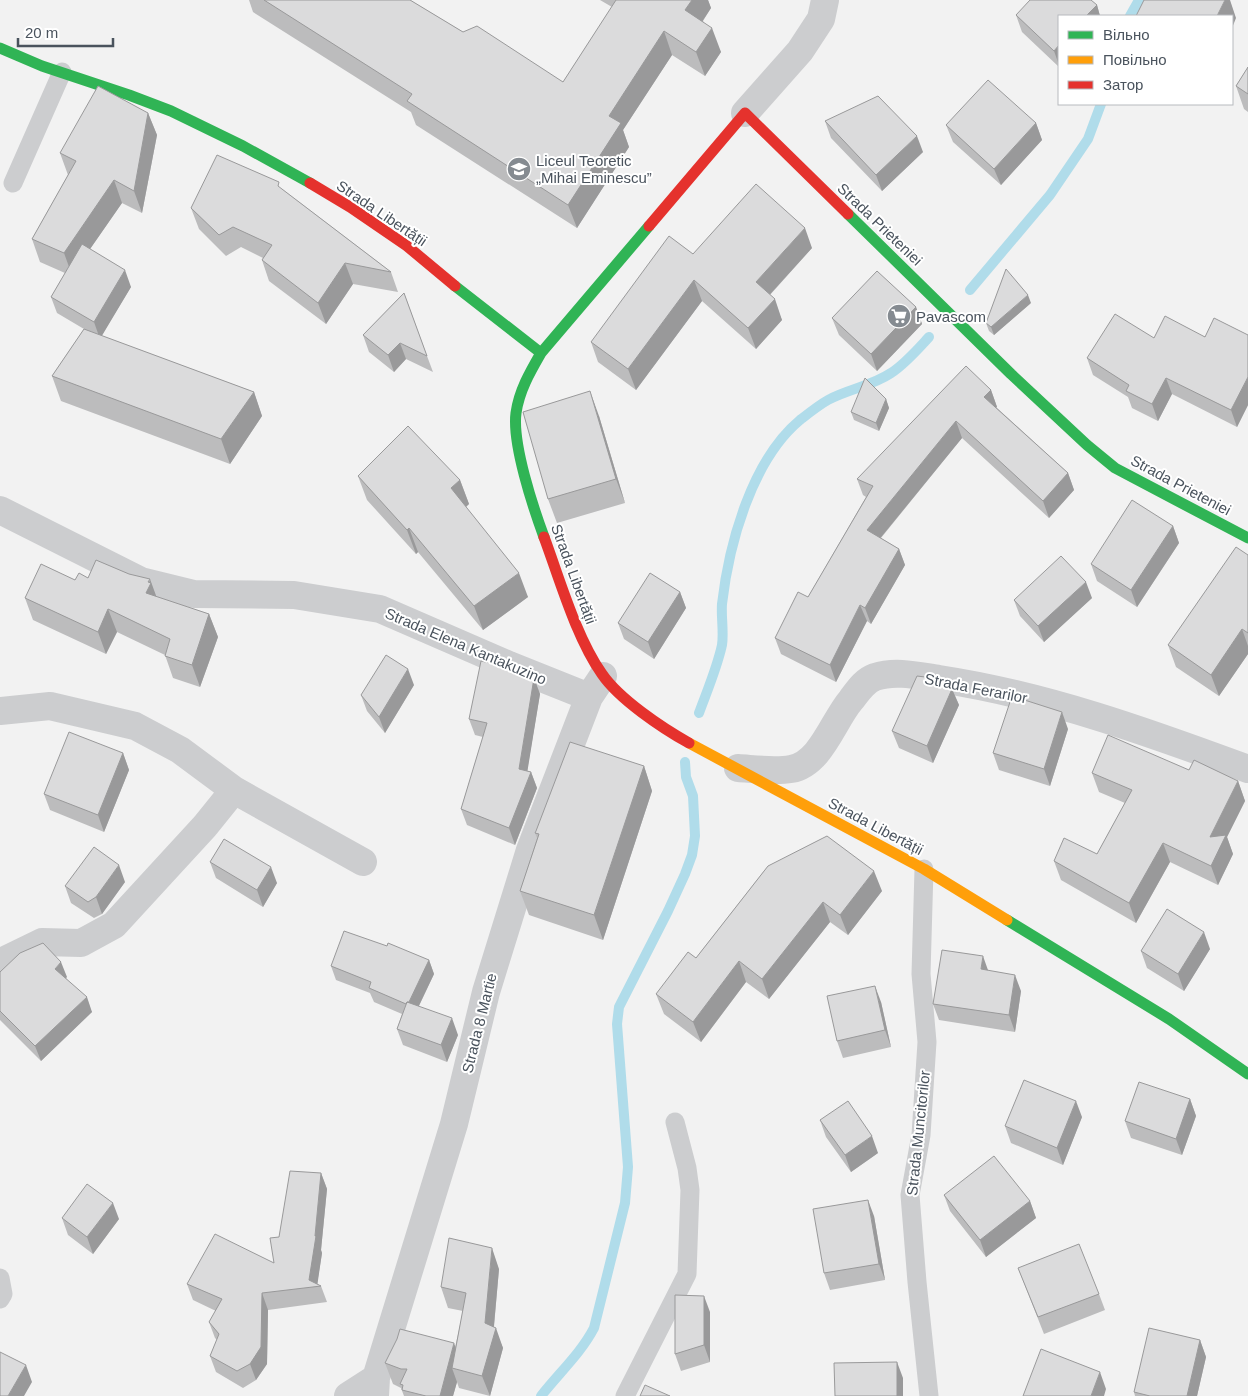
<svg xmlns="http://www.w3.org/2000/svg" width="1248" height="1396" font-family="Helvetica,sans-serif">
	<rect width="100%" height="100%" fill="#f2f2f2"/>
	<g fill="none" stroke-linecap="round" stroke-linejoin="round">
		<path stroke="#b0dcea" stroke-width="10" d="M 1130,16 L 1139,0
			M 970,290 L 1050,195 L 1088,139 L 1101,104
			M 699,713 C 707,691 717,668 722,645 C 724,632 721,617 722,604 C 729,543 752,460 800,420 C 809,413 819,405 828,400 C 848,389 872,386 891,373 C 905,364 917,350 929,337
			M 541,1396 C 559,1373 581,1353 594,1328 L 625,1203 L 628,1167 L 617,1024 L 619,1007 L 668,911 L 685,874 L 692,855 L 695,836 L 693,796 L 686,777 L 685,762"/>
		<path stroke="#cccdcf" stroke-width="19" d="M 13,183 L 62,72
			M 924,869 L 921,974 L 927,1042 L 921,1135 L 910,1195 L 917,1282 L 929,1396
			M 0,1278 L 3,1294 L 0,1299
			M 625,1396 L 687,1274 L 690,1190 L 687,1168 L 675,1122"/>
		<path stroke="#cccdcf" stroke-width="28" d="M 745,113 L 800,51 L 821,19 L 825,0
			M 0,510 L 141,581 L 194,594 L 294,595 L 380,609 L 509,665 L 589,697
			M 0,711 L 50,706 L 135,726 L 180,750 L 234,790 L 363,862
			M 738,768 C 754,769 774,772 791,769 C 821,764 833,721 851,700 C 858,691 864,681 875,677 C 896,670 919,676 939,679 C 1045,695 1148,732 1248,769
			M 0,965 L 7,959 L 42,942 L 81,943 L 114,925 L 205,826 L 234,790
			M 348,1396 L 376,1378
			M 375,1396 L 376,1378 L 454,1124 L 486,992 L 530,850 L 589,697 L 603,676"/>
		<path stroke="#30b455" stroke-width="11" d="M 0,48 L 42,66 L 129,95 L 171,111 L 243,146 L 310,183
			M 848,214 L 1011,374 L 1087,445 L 1115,468 L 1248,538
			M 455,286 L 541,353
			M 544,537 C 533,507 512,444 516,413 C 519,391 530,372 541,353 L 649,226
			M 1007,920 L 1169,1019 L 1248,1074"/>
		<path stroke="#ff9f0a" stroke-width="11" d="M 689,743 L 924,869 L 1007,920"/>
		<path stroke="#e5322d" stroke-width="11" d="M 310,183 L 350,207 L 407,246 L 455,286
			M 649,226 L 745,113 L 848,214
			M 544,537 C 560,580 576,637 602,674 C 619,699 662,728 689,743"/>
	</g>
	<path fill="#bcbcbd" d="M 249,0 L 410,0 L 463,32 L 563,82 L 612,7 L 600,0 L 708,0 L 711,8 L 703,21 L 721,52 L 705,76 L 672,55 L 623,130 L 629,147 L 577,228 L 416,125 L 411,112 L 253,12 Z
		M 1097,5 L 1100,16 L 1059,16 L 1059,67 L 1022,32 L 1016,15 Z
		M 1248,67 L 1248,112 L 1244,109 L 1236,86 Z
		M 148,113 L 157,135 L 142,213 L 122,203 L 90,249 L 131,287 L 101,336 L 254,392 L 262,416 L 230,464 L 61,401 L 52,376 L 84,329 L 57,313 L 51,297 L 65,273 L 40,262 L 32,239 L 68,175 L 60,153 Z
		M 825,121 L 923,152 L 882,191 L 831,138 Z
		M 1036,123 L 1042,140 L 1001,185 L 953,142 L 946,125 Z
		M 282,189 L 391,272 L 398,292 L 353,284 L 326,324 L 269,281 L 262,260 L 263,258 L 241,247 L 226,256 L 199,229 L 191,208 Z
		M 812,248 L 770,295 L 782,320 L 756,349 L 702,301 L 636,390 L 598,362 L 591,342 L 693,254 Z
		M 404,293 L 427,356 L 433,372 L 406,359 L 394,372 L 369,352 L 363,335 Z
		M 1031,303 L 994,335 L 989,331 L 986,323 Z
		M 916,307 L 922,324 L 877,371 L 839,335 L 832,318 Z
		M 1248,335 L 1248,405 L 1237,427 L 1172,394 L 1158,421 L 1132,408 L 1128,397 L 1093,375 L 1087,358 L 1154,338 Z
		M 991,390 L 997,407 L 996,407 L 1068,473 L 1074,490 L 1049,518 L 962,438 L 881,538 L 899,549 L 905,565 L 871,624 L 867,621 L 836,682 L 781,654 L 775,638 L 808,597 L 866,497 L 863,495 L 857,479 Z
		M 886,399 L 889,408 L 879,431 L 854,420 L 851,412 Z
		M 599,416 L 625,503 L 557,523 L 548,499 Z
		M 358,476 L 460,480 L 469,504 L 466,507 L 528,597 L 483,630 L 418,552 L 416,554 L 367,500 Z
		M 1173,526 L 1179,543 L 1137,607 L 1097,581 L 1091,564 Z
		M 1248,555 L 1248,654 L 1219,696 L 1176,667 L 1168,645 Z
		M 88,578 L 157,597 L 209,614 L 218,637 L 200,687 L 173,678 L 165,655 L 117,632 L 106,654 L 33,620 L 25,598 L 75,580 Z
		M 680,592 L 686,608 L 654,659 L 624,639 L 618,623 Z
		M 1092,598 L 1044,642 L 1020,616 L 1014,600 Z
		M 534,678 L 540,694 L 527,771 L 531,772 L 537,788 L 515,845 L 467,825 L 461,809 L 483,737 L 475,735 L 469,719 Z
		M 414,685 L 385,733 L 367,711 L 361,695 Z
		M 952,689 L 959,705 L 933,763 L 899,748 L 892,731 Z
		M 1068,729 L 1050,786 L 999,770 L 993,753 Z
		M 123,753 L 129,770 L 104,832 L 50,810 L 44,794 Z
		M 644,766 L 652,791 L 603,940 L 529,915 L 520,891 L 537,838 L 535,833 Z
		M 1189,770 L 1238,781 L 1245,801 L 1227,837 L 1233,854 L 1218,885 L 1170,862 L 1136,923 L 1061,880 L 1054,861 L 1097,854 L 1125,803 L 1099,792 L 1092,773 Z
		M 210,862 L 277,883 L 263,907 L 216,878 Z
		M 768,866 L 882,891 L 848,935 L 830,922 L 769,999 L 746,982 L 701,1042 L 664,1014 L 656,994 L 696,958 Z
		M 125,882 L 102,914 L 94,918 L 71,903 L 65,886 Z
		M 387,946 L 429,960 L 434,974 L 419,1006 L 458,1035 L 447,1062 L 403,1045 L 397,1029 L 402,1014 L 374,1002 L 370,993 L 336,980 L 331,966 Z
		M 1210,949 L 1184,991 L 1147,968 L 1141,951 Z
		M 0,972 L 67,977 L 66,978 L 92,1012 L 41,1061 L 0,1020 Z
		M 1021,991 L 1015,1032 L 939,1020 L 933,1004 Z
		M 881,1002 L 891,1047 L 843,1058 L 837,1041 Z
		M 1190,1099 L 1196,1116 L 1182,1155 L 1131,1138 L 1125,1121 Z
		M 1082,1117 L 1063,1165 L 1011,1143 L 1005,1126 Z
		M 820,1120 L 878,1153 L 851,1172 L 826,1137 Z
		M 321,1173 L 327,1189 L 321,1250 L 322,1253 L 317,1284 L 321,1286 L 327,1302 L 268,1310 L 267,1364 L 256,1380 L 243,1388 L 216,1372 L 210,1356 L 217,1340 L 215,1338 L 209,1322 L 216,1311 L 193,1300 L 187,1284 L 274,1263 L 279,1237 Z
		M 944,1195 L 1030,1201 L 1036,1218 L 986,1257 L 950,1211 Z
		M 874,1216 L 885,1280 L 830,1290 L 824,1273 Z
		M 62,1218 L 119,1219 L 93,1254 L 68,1235 Z
		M 1018,1268 L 1099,1294 L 1105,1310 L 1044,1334 Z
		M 499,1269 L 494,1327 L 503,1348 L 490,1396 L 459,1388 L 457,1382 L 453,1396 L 404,1396 L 401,1388 L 393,1384 L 385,1363 L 455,1348 L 463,1311 L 448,1308 L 441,1287 Z
		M 710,1312 L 710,1362 L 681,1371 L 675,1354 Z
		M 1200,1340 L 1206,1357 L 1197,1396 L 1135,1396 L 1134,1392 Z"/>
	<path fill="#99999a" d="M 692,0 L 708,0 L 711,8 L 694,34 L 685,10 Z
		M 1225,0 L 1230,0 L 1236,18 L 1232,28 L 1232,16 L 1217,16 Z
		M 1097,5 L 1100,16 L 1086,16 Z
		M 712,28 L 721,52 L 705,76 L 696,52 Z
		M 664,31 L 672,55 L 623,130 L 629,147 L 577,228 L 568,205 L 609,116 Z
		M 1059,45 L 1059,65 L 1054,51 Z
		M 148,113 L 157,135 L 142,213 L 134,191 Z
		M 1036,123 L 1042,140 L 1001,185 L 994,169 Z
		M 917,136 L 923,152 L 882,191 L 876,175 Z
		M 114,180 L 122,203 L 72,275 L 64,253 Z
		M 805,228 L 812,248 L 763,302 L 756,282 Z
		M 345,263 L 353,284 L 326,324 L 318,303 Z
		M 125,270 L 131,287 L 100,339 L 94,322 Z
		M 694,280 L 702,301 L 636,390 L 628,369 Z
		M 1028,295 L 1031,303 L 994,335 L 991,327 Z
		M 775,299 L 782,320 L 756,349 L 748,328 Z
		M 916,307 L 922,324 L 877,371 L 871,354 Z
		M 400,343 L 406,359 L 394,372 L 388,355 Z
		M 1248,377 L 1248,405 L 1237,427 L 1231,410 Z
		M 1166,378 L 1172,394 L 1158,421 L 1152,404 Z
		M 991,390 L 997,407 L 990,413 L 984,397 Z
		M 590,391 L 599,416 L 625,503 L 616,479 Z
		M 254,392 L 262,416 L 230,464 L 221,439 Z
		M 886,399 L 889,408 L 879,431 L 876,423 Z
		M 956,421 L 962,438 L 873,547 L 867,530 Z
		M 1068,473 L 1074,490 L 1049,518 L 1043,501 Z
		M 460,480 L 469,504 L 460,512 L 451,488 Z
		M 1173,526 L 1179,543 L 1137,607 L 1131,590 Z
		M 409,528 L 418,552 L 416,554 L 407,530 Z
		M 899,549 L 905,565 L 871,624 L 865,608 Z
		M 519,573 L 528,597 L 483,630 L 474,606 Z
		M 150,579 L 158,601 L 146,593 Z
		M 1086,582 L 1092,598 L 1044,642 L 1038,626 Z
		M 680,592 L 686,608 L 654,659 L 648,642 Z
		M 860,605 L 867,621 L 836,682 L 830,665 Z
		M 108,609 L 117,632 L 106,654 L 98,632 Z
		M 209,614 L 218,637 L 200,687 L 192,665 Z
		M 1242,629 L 1248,646 L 1248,654 L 1219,696 L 1211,675 Z
		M 408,669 L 414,685 L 385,733 L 379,717 Z
		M 534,678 L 540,694 L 525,786 L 519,769 Z
		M 952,689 L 959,705 L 933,763 L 927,746 Z
		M 1062,712 L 1068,729 L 1050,786 L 1044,769 Z
		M 123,753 L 129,770 L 104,832 L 98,815 Z
		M 644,766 L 652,791 L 603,940 L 594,915 Z
		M 531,772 L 537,788 L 515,845 L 509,828 Z
		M 1238,781 L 1245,801 L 1227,837 L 1233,854 L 1218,885 L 1211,866 L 1210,837 Z
		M 1163,843 L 1170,862 L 1136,923 L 1129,903 Z
		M 119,865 L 125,882 L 102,914 L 96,897 Z
		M 271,867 L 277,883 L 263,907 L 257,890 Z
		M 874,871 L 882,891 L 848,935 L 840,915 Z
		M 823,902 L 830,922 L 769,999 L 762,979 Z
		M 1204,932 L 1210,949 L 1184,991 L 1178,974 Z
		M 983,956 L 989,973 L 981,969 Z
		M 429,960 L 434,974 L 413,1018 L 408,1004 Z
		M 739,961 L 746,982 L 701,1042 L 693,1022 Z
		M 61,962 L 67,977 L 60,983 L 55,969 Z
		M 1015,975 L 1021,991 L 1015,1032 L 1009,1015 Z
		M 875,986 L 881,1002 L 891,1047 L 885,1030 Z
		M 87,997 L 92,1012 L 41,1061 L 35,1046 Z
		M 452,1018 L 458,1035 L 447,1062 L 441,1045 Z
		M 1190,1099 L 1196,1116 L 1182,1155 L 1176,1139 Z
		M 1076,1101 L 1082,1117 L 1063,1165 L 1057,1148 Z
		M 872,1136 L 878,1153 L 851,1172 L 845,1155 Z
		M 321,1173 L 327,1189 L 321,1250 L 322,1253 L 317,1287 L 309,1280 L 315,1236 Z
		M 868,1200 L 874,1216 L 885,1280 L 879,1264 Z
		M 1030,1201 L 1036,1218 L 986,1257 L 980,1240 Z
		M 113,1203 L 119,1219 L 93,1254 L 87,1237 Z
		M 492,1248 L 499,1269 L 493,1336 L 496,1328 L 503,1348 L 490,1396 L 482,1376 L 485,1323 Z
		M 262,1293 L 268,1310 L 267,1364 L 256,1380 L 250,1364 Z
		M 704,1296 L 710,1312 L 710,1362 L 704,1345 Z
		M 1200,1340 L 1206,1357 L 1197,1396 L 1187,1396 Z
		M 454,1343 L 462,1365 L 452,1368 L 457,1382 L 453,1396 L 440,1396 Z
		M 897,1362 L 903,1378 L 903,1396 L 897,1396 Z
		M 26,1365 L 32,1382 L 24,1396 L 8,1396 Z
		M 1100,1372 L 1106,1389 L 1104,1396 L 1091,1396 Z"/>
	<path fill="#dbdbdc" stroke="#99999a" d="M 264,0 L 410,0 L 463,32 L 477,26 L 563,82 L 616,0 L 692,0 L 685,10 L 712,28 L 696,52 L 664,31 L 609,116 L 621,123 L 568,205 L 407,101 L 412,94 Z
		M 1030,0 L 1091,0 L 1097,5 L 1086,16 L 1059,16 L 1059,45 L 1054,51 L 1016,15 Z
		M 1144,0 L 1225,0 L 1217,16 L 1136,16 Z
		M 1248,67 L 1248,94 L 1236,86 Z
		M 988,80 L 1036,123 L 994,169 L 946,125 Z
		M 98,86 L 148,113 L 134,191 L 114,180 L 64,253 L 32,239 L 76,161 L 60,153 Z
		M 878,96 L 917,136 L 876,175 L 825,121 Z
		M 217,155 L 279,182 L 278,186 L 391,272 L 345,263 L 318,303 L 262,260 L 272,245 L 233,227 L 219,235 L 191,208 Z
		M 756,184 L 805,228 L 756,282 L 775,299 L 748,328 L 694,280 L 628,369 L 591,342 L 669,236 L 693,254 Z
		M 82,244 L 125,270 L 94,322 L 51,297 Z
		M 1006,269 L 1028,295 L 991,327 L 986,323 Z
		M 877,271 L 916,307 L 871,354 L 832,318 Z
		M 404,293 L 427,356 L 400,343 L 388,355 L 363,335 Z
		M 1115,314 L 1154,338 L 1165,316 L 1205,337 L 1214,318 L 1248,335 L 1248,377 L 1231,410 L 1166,378 L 1152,404 L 1126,391 L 1129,385 L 1087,358 Z
		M 84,329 L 254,392 L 221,439 L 52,376 Z
		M 966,366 L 991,390 L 984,397 L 1068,473 L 1043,501 L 956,421 L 867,530 L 899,549 L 865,608 L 860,605 L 830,665 L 775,638 L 798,592 L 808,597 L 873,486 L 857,479 Z
		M 865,378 L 886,399 L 876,423 L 851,412 Z
		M 590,391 L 616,479 L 548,499 L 523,412 Z
		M 408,426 L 460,480 L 451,488 L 519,573 L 474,606 L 409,528 L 407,530 L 358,476 Z
		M 1132,500 L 1173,526 L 1131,590 L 1091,564 Z
		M 1236,547 L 1248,555 L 1248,633 L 1242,629 L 1211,675 L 1168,645 Z
		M 1061,556 L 1086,582 L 1038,626 L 1014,600 Z
		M 96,560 L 129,574 L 150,579 L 148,582 L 151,583 L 146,593 L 209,614 L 192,665 L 165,656 L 170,639 L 108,609 L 98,632 L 25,598 L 41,564 L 75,580 L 79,573 L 88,578 Z
		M 650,573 L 680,592 L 648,642 L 618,623 Z
		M 386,655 L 408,669 L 379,717 L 361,695 Z
		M 481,661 L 504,666 L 534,678 L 519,769 L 531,772 L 509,828 L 461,809 L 487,723 L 469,719 Z
		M 917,676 L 925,677 L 952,689 L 927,746 L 892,731 Z
		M 1012,696 L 1062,712 L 1044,769 L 993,753 Z
		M 69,732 L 123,753 L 98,815 L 44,794 Z
		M 1108,735 L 1189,770 L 1194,760 L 1238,781 L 1210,837 L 1226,835 L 1211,866 L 1163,843 L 1129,903 L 1054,861 L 1064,838 L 1097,854 L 1132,790 L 1092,773 Z
		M 570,742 L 644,766 L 594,915 L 520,891 L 539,834 L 535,833 L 536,831 Z
		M 827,836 L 874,871 L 840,915 L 823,902 L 762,979 L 739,961 L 693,1022 L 656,994 L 688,952 L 696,958 L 768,866 Z
		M 224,839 L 271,867 L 257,890 L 210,862 Z
		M 94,847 L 119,865 L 96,897 L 88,902 L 65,886 Z
		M 1167,909 L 1204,932 L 1178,974 L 1141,951 Z
		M 344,931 L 387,946 L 388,943 L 429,960 L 409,1002 L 407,1002 L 406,1004 L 369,988 L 371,982 L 331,966 Z
		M 43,943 L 61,962 L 55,969 L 87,997 L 35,1046 L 0,1011 L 0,972 L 20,953 Z
		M 942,950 L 983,956 L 981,969 L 1015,975 L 1009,1015 L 933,1004 Z
		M 875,986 L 885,1030 L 837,1041 L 827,996 Z
		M 407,1002 L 452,1018 L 441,1045 L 397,1029 Z
		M 1024,1080 L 1076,1101 L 1057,1148 L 1005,1126 Z
		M 1139,1082 L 1190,1099 L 1176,1139 L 1125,1121 Z
		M 848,1101 L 872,1136 L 845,1155 L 820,1120 Z
		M 994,1156 L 1030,1201 L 980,1240 L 944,1195 Z
		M 290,1171 L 321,1173 L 315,1236 L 316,1236 L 309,1280 L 321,1286 L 262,1293 L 261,1347 L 250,1364 L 237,1371 L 210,1356 L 219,1334 L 209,1322 L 222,1299 L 187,1284 L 215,1234 L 274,1263 L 270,1238 L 279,1237 Z
		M 87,1184 L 113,1203 L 87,1237 L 62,1218 Z
		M 868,1200 L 879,1264 L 824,1273 L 813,1209 Z
		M 449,1238 L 492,1248 L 485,1323 L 496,1328 L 482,1376 L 452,1368 L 466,1293 L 441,1287 Z
		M 1079,1244 L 1099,1294 L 1038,1317 L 1018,1268 Z
		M 675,1295 L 704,1296 L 704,1345 L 675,1354 Z
		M 1149,1328 L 1200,1340 L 1187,1396 L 1150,1396 L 1134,1392 Z
		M 400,1329 L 454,1343 L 440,1396 L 426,1396 L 402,1390 L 403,1385 L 400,1384 L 407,1369 L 401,1369 L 385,1363 L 397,1339 Z
		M 1041,1349 L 1100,1372 L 1091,1396 L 1023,1396 Z
		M 0,1352 L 26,1365 L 8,1396 L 0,1396 Z
		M 897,1362 L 897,1396 L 835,1396 L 834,1363 Z
		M 645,1385 L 670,1396 L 640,1396 Z"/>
	<defs>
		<g id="school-disc" transform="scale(1.25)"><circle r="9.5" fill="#858b91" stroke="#fff"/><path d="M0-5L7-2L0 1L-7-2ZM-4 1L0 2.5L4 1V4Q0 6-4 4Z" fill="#fff"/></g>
		<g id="supermarket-disc" transform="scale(1.25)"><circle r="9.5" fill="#858b91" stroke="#fff"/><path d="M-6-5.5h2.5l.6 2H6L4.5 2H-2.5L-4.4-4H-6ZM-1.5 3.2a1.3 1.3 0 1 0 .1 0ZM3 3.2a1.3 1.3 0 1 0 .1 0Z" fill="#fff"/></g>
	</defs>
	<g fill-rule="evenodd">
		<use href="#school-disc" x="519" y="169"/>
		<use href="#supermarket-disc" x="899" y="316"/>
	</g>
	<g text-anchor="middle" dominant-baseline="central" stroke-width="4" stroke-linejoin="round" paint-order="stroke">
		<g font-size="15" fill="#4a535d" stroke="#fff" text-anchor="start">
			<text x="536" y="160">Liceul Teoretic<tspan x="536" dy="17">„Mihai Eminescu”</tspan></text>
			<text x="916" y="316">Pavascom</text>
		</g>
		<g font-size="15" fill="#4a535d" stroke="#fff">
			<text transform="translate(382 213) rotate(34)">Strada Libertății</text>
			<text transform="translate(880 224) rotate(44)">Strada Prieteniei</text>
			<text transform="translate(1181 485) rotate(28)">Strada Prieteniei</text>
			<text transform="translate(574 574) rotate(70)">Strada Libertății</text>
			<text transform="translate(466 646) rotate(23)">Strada Elena Kantakuzino</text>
			<text transform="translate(976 688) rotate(11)">Strada Ferarilor</text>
			<text transform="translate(876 826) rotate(28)">Strada Libertății</text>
			<text transform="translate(479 1023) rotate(-76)">Strada 8 Martie</text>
			<text transform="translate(918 1133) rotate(-84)">Strada Muncitorilor</text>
		</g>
	</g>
	<rect x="1058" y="15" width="175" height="90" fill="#ffffff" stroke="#b7babe"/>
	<rect x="1068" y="31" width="25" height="8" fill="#30b455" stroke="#b7babe"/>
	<text x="1103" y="40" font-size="15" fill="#4a535d">Вільно</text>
	<rect x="1068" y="56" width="25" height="8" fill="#ff9f0a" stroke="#b7babe"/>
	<text x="1103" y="65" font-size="15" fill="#4a535d">Повільно</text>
	<rect x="1068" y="81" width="25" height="8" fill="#e5322d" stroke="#b7babe"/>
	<text x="1103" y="90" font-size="15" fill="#4a535d">Затор</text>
	<path d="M18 38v8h95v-8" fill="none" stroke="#4a535d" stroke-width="2.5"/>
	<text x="25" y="38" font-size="15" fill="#4a535d" stroke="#ffffff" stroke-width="4" paint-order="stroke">20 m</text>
</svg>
